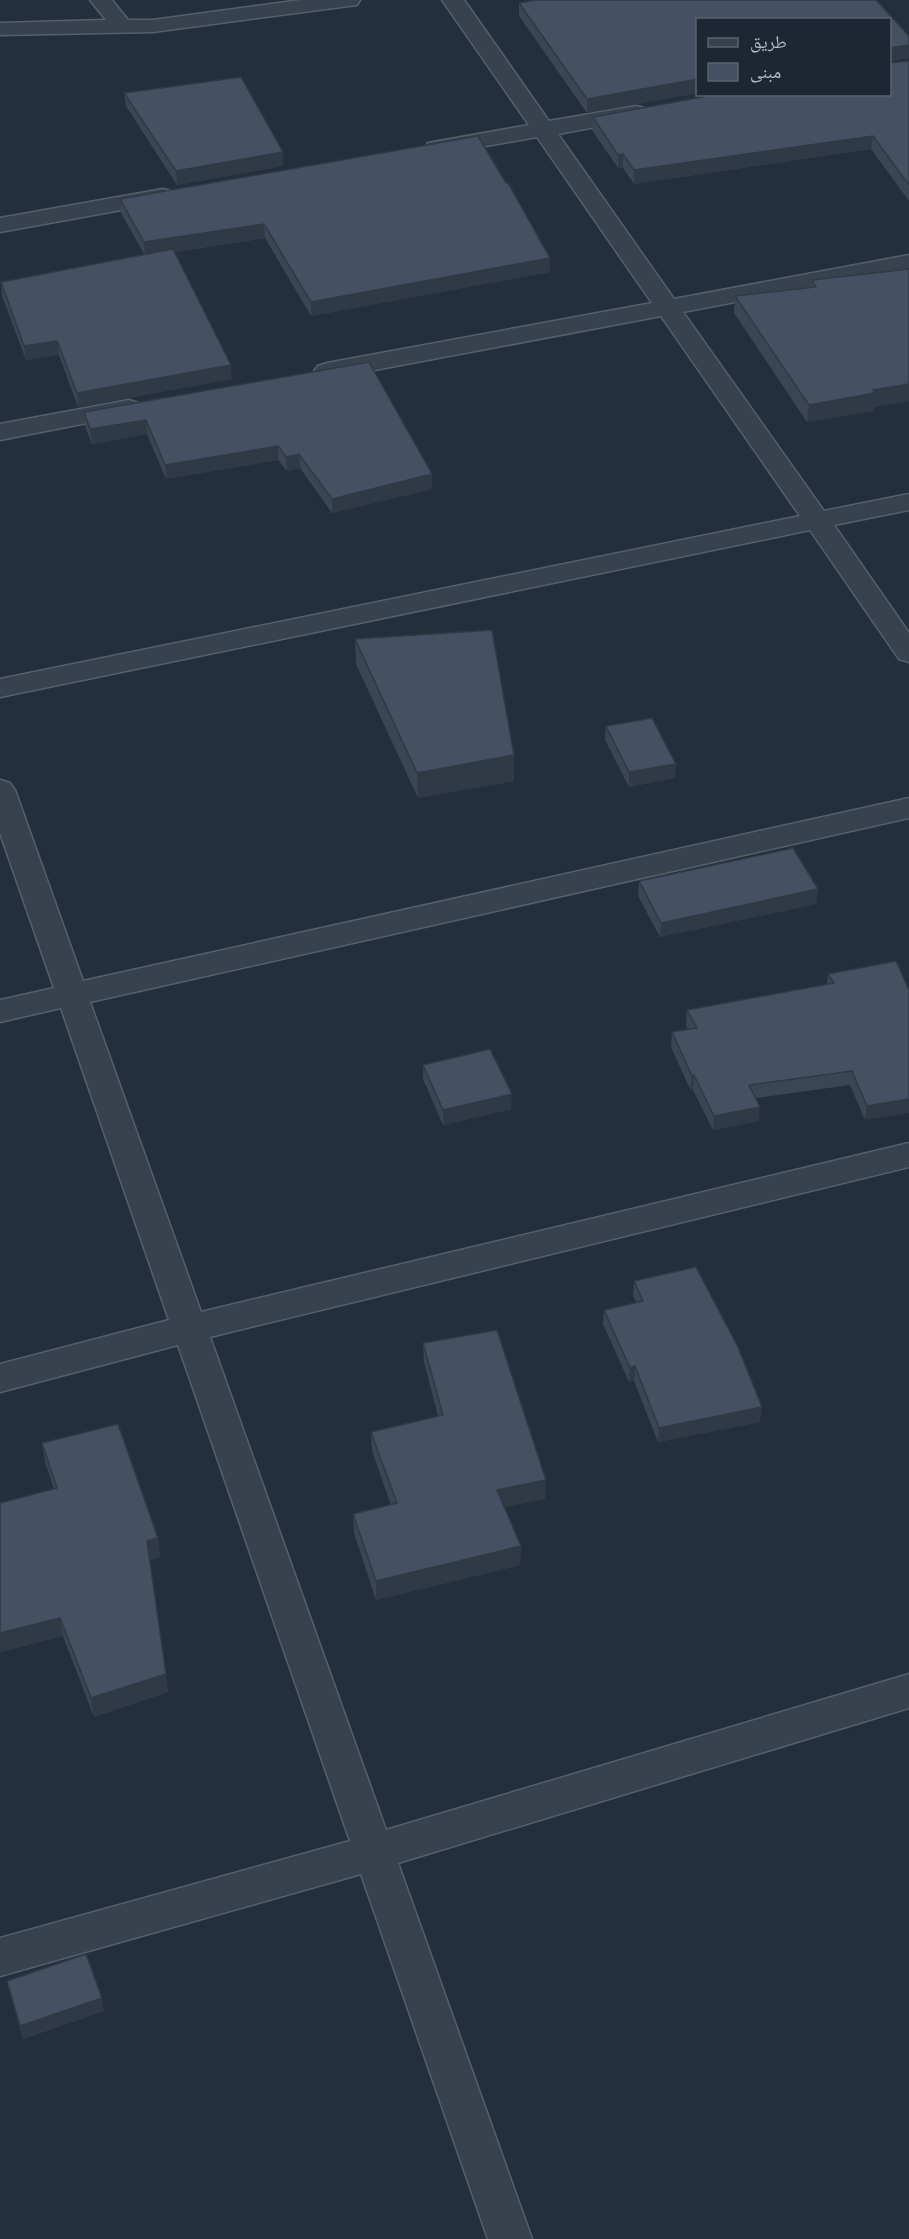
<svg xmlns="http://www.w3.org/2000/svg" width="909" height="2239" font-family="'Sofia Sans Condensed','Noto Naskh Arabic',sans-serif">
	<rect width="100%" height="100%" fill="#242f3e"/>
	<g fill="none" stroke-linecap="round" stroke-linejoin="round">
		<g stroke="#565f6c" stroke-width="3">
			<path id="street" d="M 90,0 L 112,0 L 128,20 L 153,20 L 301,0 L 360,0 L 357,5 L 349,6 L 153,32 L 0,35 L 0,23 L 106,20 Z
				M 442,0 L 464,0 L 549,121 L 636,106 L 644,108 L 647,113 L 644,118 L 558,134 L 674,299 L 909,255 L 909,269 L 683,312 L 824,511 L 909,494 L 909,510 L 834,525 L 909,633 L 909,662 L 899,659 L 810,530 L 0,697 L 0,679 L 800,516 L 661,316 L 327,379 L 318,376 L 314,371 L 318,366 L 327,363 L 652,303 L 537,137 L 436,155 L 428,153 L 425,148 L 428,143 L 529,125 Z
				M 163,189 L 171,191 L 175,196 L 171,201 L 0,232 L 0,218 Z
				M 129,400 L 138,403 L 142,408 L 138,413 L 0,440 L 0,424 Z
				M 0,780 L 10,783 L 15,790 L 83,981 L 909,798 L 909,818 L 90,1002 L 201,1312 L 909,1143 L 909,1167 L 210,1337 L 386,1830 L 909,1674 L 909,1708 L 398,1863 L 532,2239 L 488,2239 L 361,1874 L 0,1976 L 0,1938 L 350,1841 L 178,1345 L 0,1392 L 0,1364 L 169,1320 L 61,1008 L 0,1022 L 0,1000 L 54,988 L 0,833 Z"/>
		</g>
		<use href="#street" fill="#38414e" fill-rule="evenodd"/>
	</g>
	<path fill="#3b4654" d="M 536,0 L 876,0 L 909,36 L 909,58 L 890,61 L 890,63 L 909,61 L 909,201 L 871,149 L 634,184 L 623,168 L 618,168 L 592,130 L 593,117 L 718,94 L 890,94 L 890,20 L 698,20 L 698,93 L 587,113 L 519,16 L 519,3 Z
		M 124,93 L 283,152 L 283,166 L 177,185 L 126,106 Z
		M 120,199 L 550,272 L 311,316 L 265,238 L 175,252 L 232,379 L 78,407 L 59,355 L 26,360 L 2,296 L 1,282 L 144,254 L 121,213 Z
		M 909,269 L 909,401 L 874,407 L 873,411 L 807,422 L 734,313 L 735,296 L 812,287 L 812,280 Z
		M 369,362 L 432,474 L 432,489 L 332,513 L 300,468 L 287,471 L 278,460 L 166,479 L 147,434 L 92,444 L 85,426 L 84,412 Z
		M 355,639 L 514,755 L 514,781 L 418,798 L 356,664 Z
		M 606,726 L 675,778 L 629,787 L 605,740 Z
		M 639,881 L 818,889 L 816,904 L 660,937 L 638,896 Z
		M 896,961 L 865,1120 L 850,1085 L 756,1098 L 759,1121 L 713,1130 L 693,1090 L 691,1091 L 671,1047 L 672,1032 L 688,1029 L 686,1025 L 687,1010 L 827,985 L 828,974 Z
		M 423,1065 L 511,1109 L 443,1125 L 423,1079 Z
		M 634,1281 L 760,1422 L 658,1442 L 634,1381 L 629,1382 L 603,1324 L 604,1310 L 636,1302 L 633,1296 Z
		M 423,1343 L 545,1499 L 504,1507 L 521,1546 L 520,1565 L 376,1600 L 354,1533 L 353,1514 L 391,1505 L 372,1451 L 371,1432 L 438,1416 L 424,1362 Z
		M 42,1443 L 158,1538 L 160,1557 L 150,1560 L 168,1692 L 94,1717 L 63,1636 L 0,1652 L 54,1489 L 45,1462 Z
		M 7,1981 L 104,2011 L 23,2039 L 10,1994 Z"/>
	<path fill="#303945" d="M 909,45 L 909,58 L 890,61 L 890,48 Z
		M 698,79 L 698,93 L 587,113 L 587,99 Z
		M 873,136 L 871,149 L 634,184 L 634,170 Z
		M 283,152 L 283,166 L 177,185 L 176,171 Z
		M 623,154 L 623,168 L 618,168 L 618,155 Z
		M 264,224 L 265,238 L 145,256 L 144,242 Z
		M 550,258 L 550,272 L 311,316 L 311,302 Z
		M 57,341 L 59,355 L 26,360 L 24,346 Z
		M 231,365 L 232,379 L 78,407 L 77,393 Z
		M 909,384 L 909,401 L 874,407 L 873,411 L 807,422 L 809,405 L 873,390 Z
		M 146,420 L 147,434 L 92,444 L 90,429 Z
		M 278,446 L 278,460 L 166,479 L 165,465 Z
		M 299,454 L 300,468 L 287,471 L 286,457 Z
		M 432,474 L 432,489 L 332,513 L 332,499 Z
		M 514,755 L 514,781 L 418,798 L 417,773 Z
		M 676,764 L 675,778 L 629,787 L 629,772 Z
		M 818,889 L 816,904 L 660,937 L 661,923 Z
		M 694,1075 L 693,1090 L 691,1091 L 692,1076 Z
		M 512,1094 L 511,1109 L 443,1125 L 443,1110 Z
		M 909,1099 L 909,1113 L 865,1120 L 867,1106 Z
		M 760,1107 L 759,1121 L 713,1130 L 714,1116 Z
		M 635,1366 L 634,1381 L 629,1382 L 630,1368 Z
		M 762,1407 L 760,1422 L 658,1442 L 659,1428 Z
		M 546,1480 L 545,1499 L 497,1509 L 497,1490 Z
		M 158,1538 L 160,1557 L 149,1560 L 147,1541 Z
		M 521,1546 L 520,1565 L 376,1600 L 376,1581 Z
		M 60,1618 L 63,1636 L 0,1652 L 0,1633 Z
		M 166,1674 L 168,1692 L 94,1717 L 91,1698 Z
		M 102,1998 L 104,2011 L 23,2039 L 20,2026 Z"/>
	<path fill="#455162" stroke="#303945" stroke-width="1.5" d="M 536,0 L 876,0 L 909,36 L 909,45 L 890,48 L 890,63 L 909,61 L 909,185 L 873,136 L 634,170 L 623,154 L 618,155 L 593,117 L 718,94 L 890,94 L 890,20 L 698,20 L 698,79 L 587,99 L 519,3 Z
		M 241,77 L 283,152 L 176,171 L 124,93 Z
		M 478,136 L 506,183 L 508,183 L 550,258 L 311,302 L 264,224 L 144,242 L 120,199 Z
		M 173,249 L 231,365 L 77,393 L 57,341 L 24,346 L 1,282 Z
		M 909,269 L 909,384 L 873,390 L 875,393 L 809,405 L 735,296 L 816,287 L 812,280 Z
		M 369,362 L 432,474 L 332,499 L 299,454 L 286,457 L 278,446 L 165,465 L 146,420 L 90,429 L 84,412 Z
		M 492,630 L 514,755 L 417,773 L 355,639 Z
		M 652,718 L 676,764 L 629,772 L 606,726 Z
		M 793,848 L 818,889 L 661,923 L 639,881 Z
		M 896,961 L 909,990 L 909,1099 L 867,1106 L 852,1071 L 749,1085 L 760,1107 L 714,1116 L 694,1075 L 692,1076 L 672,1032 L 697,1028 L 687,1010 L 834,983 L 828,974 Z
		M 490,1049 L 512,1094 L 443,1110 L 423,1065 Z
		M 696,1267 L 738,1347 L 762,1407 L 659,1428 L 635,1366 L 630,1368 L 604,1310 L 643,1301 L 634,1281 Z
		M 497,1330 L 546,1480 L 497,1490 L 521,1546 L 376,1581 L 353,1514 L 397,1503 L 371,1432 L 443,1415 L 423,1343 Z
		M 118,1424 L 158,1538 L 147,1541 L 166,1674 L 91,1698 L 60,1618 L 0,1633 L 0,1503 L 57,1488 L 42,1443 Z
		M 86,1954 L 102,1998 L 20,2026 L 7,1981 Z"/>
	<rect x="696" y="18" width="195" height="78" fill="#1d2633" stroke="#59626f" stroke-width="1.5"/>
	<rect x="708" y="38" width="30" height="9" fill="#38414e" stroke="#59626f" stroke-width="1.5"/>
	<text x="750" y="48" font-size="18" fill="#b4bcc9">طريق</text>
	<rect x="708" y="63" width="30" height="18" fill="#455162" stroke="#59626f" stroke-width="1.5"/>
	<text x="750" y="78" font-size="18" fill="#b4bcc9">مبنى</text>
</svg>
